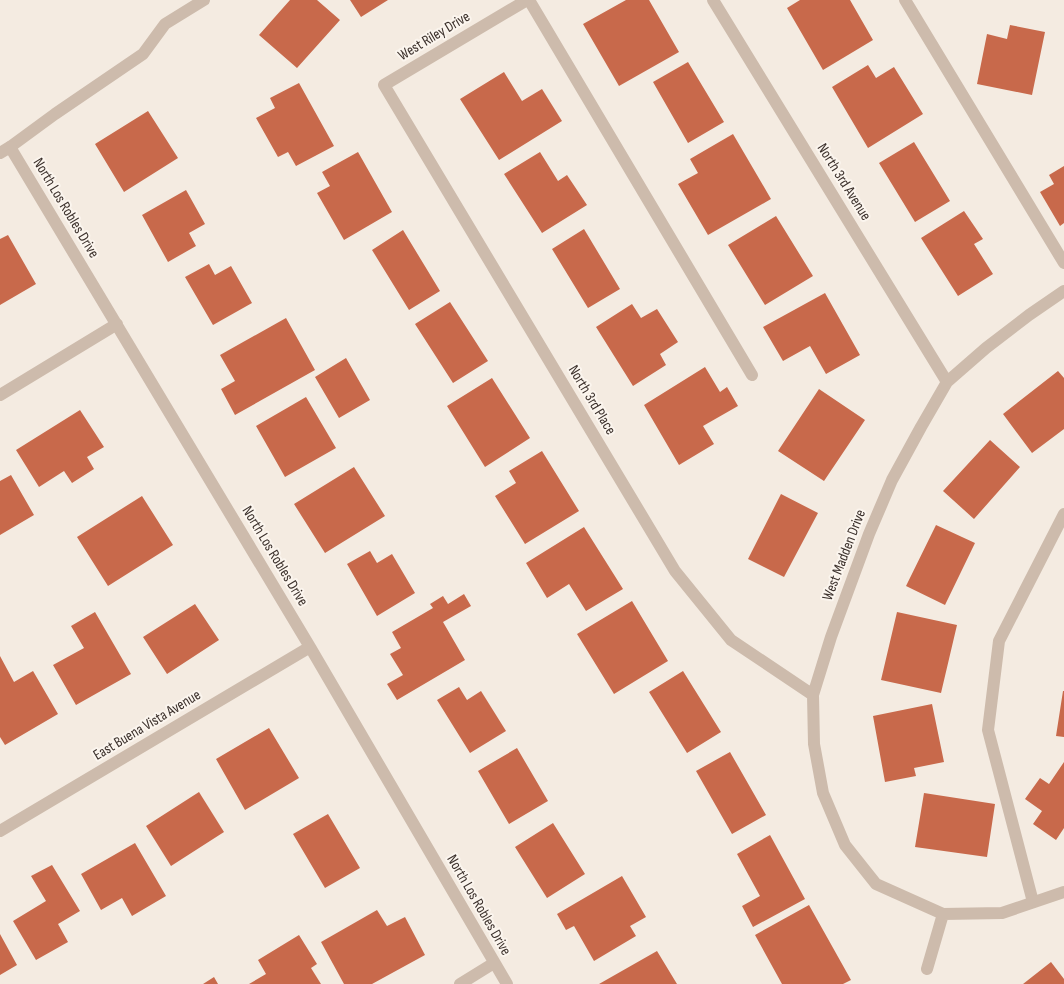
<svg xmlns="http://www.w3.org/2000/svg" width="1064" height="984" font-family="'Sofia Sans Condensed',sans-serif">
	<rect width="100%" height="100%" fill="#f4ebe1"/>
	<path fill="#c8694b" d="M 290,0 L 317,0 L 340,20 L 297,68 L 259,35 Z
		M 350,0 L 388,0 L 361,17 Z
		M 626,0 L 649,0 L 679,52 L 619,86 L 583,24 Z
		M 800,0 L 850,0 L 873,40 L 823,70 L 787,8 Z
		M 1010,25 L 1045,32 L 1032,95 L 977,84 L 987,34 L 1007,39 Z
		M 688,62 L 724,122 L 688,143 L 653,82 Z
		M 868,65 L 876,78 L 894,67 L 923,114 L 868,148 L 832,87 Z
		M 504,72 L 522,101 L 542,89 L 562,121 L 499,160 L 460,99 Z
		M 299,83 L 334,146 L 296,166 L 288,152 L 278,157 L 256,118 L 275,108 L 270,98 Z
		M 148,111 L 178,158 L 124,192 L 95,144 Z
		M 733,134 L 771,199 L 708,235 L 678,184 L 698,173 L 690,159 Z
		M 914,142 L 950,201 L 915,222 L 879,163 Z
		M 358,152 L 392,212 L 344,240 L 317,193 L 330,186 L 322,172 Z
		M 540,152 L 558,181 L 567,175 L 587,205 L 542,233 L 504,174 Z
		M 1064,166 L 1064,223 L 1060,226 L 1040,192 L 1054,184 L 1049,175 Z
		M 186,190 L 205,224 L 189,233 L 196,246 L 168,262 L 142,215 Z
		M 964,211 L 983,239 L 974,244 L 993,274 L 958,296 L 921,238 Z
		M 776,216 L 813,276 L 765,305 L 728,245 Z
		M 584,229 L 620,289 L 588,308 L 552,249 Z
		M 403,230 L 440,291 L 409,310 L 372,250 Z
		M 8,235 L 36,284 L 0,305 L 0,239 Z
		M 209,264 L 215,275 L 231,266 L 252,303 L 213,325 L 185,277 Z
		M 825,293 L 860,355 L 826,374 L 810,346 L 783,361 L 763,327 Z
		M 450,302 L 488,361 L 453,383 L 415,324 Z
		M 632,304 L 641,318 L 657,309 L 678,342 L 660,354 L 666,365 L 633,386 L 596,327 Z
		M 286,318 L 315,370 L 235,415 L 221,389 L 235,381 L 220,355 Z
		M 346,358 L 370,400 L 339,418 L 315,377 Z
		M 705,367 L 720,392 L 727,387 L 738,406 L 703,426 L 714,444 L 679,465 L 644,405 Z
		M 1058,371 L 1064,378 L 1064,429 L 1032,453 L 1003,414 Z
		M 492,378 L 530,438 L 485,467 L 447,406 Z
		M 819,389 L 865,420 L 824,481 L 778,451 Z
		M 306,397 L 336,448 L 285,477 L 256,426 Z
		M 80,410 L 104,447 L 87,457 L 94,469 L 72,483 L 64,471 L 39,487 L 16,450 Z
		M 990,440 L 1020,467 L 974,519 L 943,491 Z
		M 542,451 L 579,511 L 525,544 L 495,496 L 516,483 L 509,471 Z
		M 354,467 L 385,516 L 325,553 L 294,504 Z
		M 11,475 L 34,515 L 0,535 L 0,481 Z
		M 781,494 L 818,513 L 784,577 L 748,559 Z
		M 142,496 L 173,545 L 108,586 L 77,537 Z
		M 936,525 L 975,543 L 945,605 L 906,586 Z
		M 584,527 L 623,589 L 586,611 L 569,584 L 547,598 L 526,563 Z
		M 370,551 L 377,563 L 392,554 L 415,593 L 377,616 L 347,564 Z
		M 464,594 L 471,606 L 443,622 L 465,660 L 397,700 L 387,684 L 403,675 L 390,654 L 401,648 L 392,632 L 433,608 L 430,604 L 443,596 L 448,604 Z
		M 632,601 L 668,661 L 614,694 L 577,634 Z
		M 195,604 L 219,640 L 167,674 L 143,637 Z
		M 95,612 L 131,674 L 76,705 L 53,665 L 84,648 L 71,626 Z
		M 897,612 L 957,625 L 941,693 L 881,680 Z
		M 0,656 L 14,682 L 33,671 L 58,714 L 5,745 L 0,737 Z
		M 683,671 L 721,732 L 687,753 L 649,692 Z
		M 459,687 L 467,700 L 481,691 L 506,731 L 470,753 L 437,700 Z
		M 1063,691 L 1064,691 L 1064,737 L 1056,736 Z
		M 932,704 L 944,762 L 914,768 L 916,776 L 885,782 L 873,716 Z
		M 269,728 L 299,778 L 245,810 L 216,759 Z
		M 517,748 L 548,801 L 509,824 L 478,771 Z
		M 730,752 L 766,815 L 732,834 L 696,771 Z
		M 1064,762 L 1064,828 L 1056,840 L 1033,824 L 1042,811 L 1025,799 L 1040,778 L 1049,784 Z
		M 199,792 L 224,832 L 171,866 L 146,826 Z
		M 924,793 L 995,804 L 987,857 L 915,847 Z
		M 328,814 L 360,868 L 325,888 L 293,834 Z
		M 553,823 L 585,874 L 547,898 L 515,847 Z
		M 770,835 L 805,899 L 753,927 L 742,906 L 760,896 L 737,854 Z
		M 135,843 L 166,896 L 132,916 L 122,898 L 101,910 L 81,874 Z
		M 52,865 L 80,911 L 58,924 L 68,942 L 36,960 L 13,921 L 46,901 L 31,876 Z
		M 622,876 L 646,917 L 630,926 L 636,936 L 594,961 L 574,926 L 566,930 L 557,914 Z
		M 809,905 L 851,980 L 843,984 L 782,984 L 755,935 Z
		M 377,910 L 387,926 L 405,917 L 425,955 L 372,984 L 344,984 L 321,942 Z
		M 0,934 L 17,965 L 0,975 Z
		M 299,935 L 317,964 L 311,968 L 321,984 L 249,984 L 266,974 L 258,960 Z
		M 657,951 L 677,984 L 599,984 Z
		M 1051,962 L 1064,979 L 1064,984 L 1023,984 Z
		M 214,977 L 218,984 L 203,984 Z"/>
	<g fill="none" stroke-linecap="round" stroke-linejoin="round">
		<path stroke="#cdbbac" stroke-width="12" d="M 529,0 L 752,375
			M 905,0 L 1064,263
			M 10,147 L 55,114 L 143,54 L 165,24 L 204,0
			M 1033,902 L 988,730 L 999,641 L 1064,514"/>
		<path stroke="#cdbbac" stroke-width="12" d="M 527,0 L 384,85 L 675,571 L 731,640 L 813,695
			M 713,0 L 947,382
			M 0,153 L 10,147 L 310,647 L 507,984
			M 1064,291 L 1029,315 L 986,348 L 947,382 L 921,427 L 892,480 L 869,534 L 831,637 L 813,695 L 814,744 L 823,793 L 845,845 L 876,884 L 943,914 L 1002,913 L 1064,892
			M 0,395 L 117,324
			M 0,831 L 310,647
			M 927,969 L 943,914
			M 460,984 L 494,963"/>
	</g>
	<g text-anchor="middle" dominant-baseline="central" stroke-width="4" stroke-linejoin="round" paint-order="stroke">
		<g font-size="15" fill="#3b302b" stroke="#fbf5ee">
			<text transform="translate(434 36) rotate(-31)">West Riley Drive</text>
			<text transform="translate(844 182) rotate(58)">North 3rd Avenue</text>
			<text transform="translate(66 208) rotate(59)">North Los Robles Drive</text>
			<text transform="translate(592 400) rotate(59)">North 3rd Place</text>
			<text transform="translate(844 555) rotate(-69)">West Madden Drive</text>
			<text transform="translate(275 556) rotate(59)">North Los Robles Drive</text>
			<text transform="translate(147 725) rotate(-31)">East Buena Vista Avenue</text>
			<text transform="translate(479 905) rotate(60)">North Los Robles Drive</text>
		</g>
	</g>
</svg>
